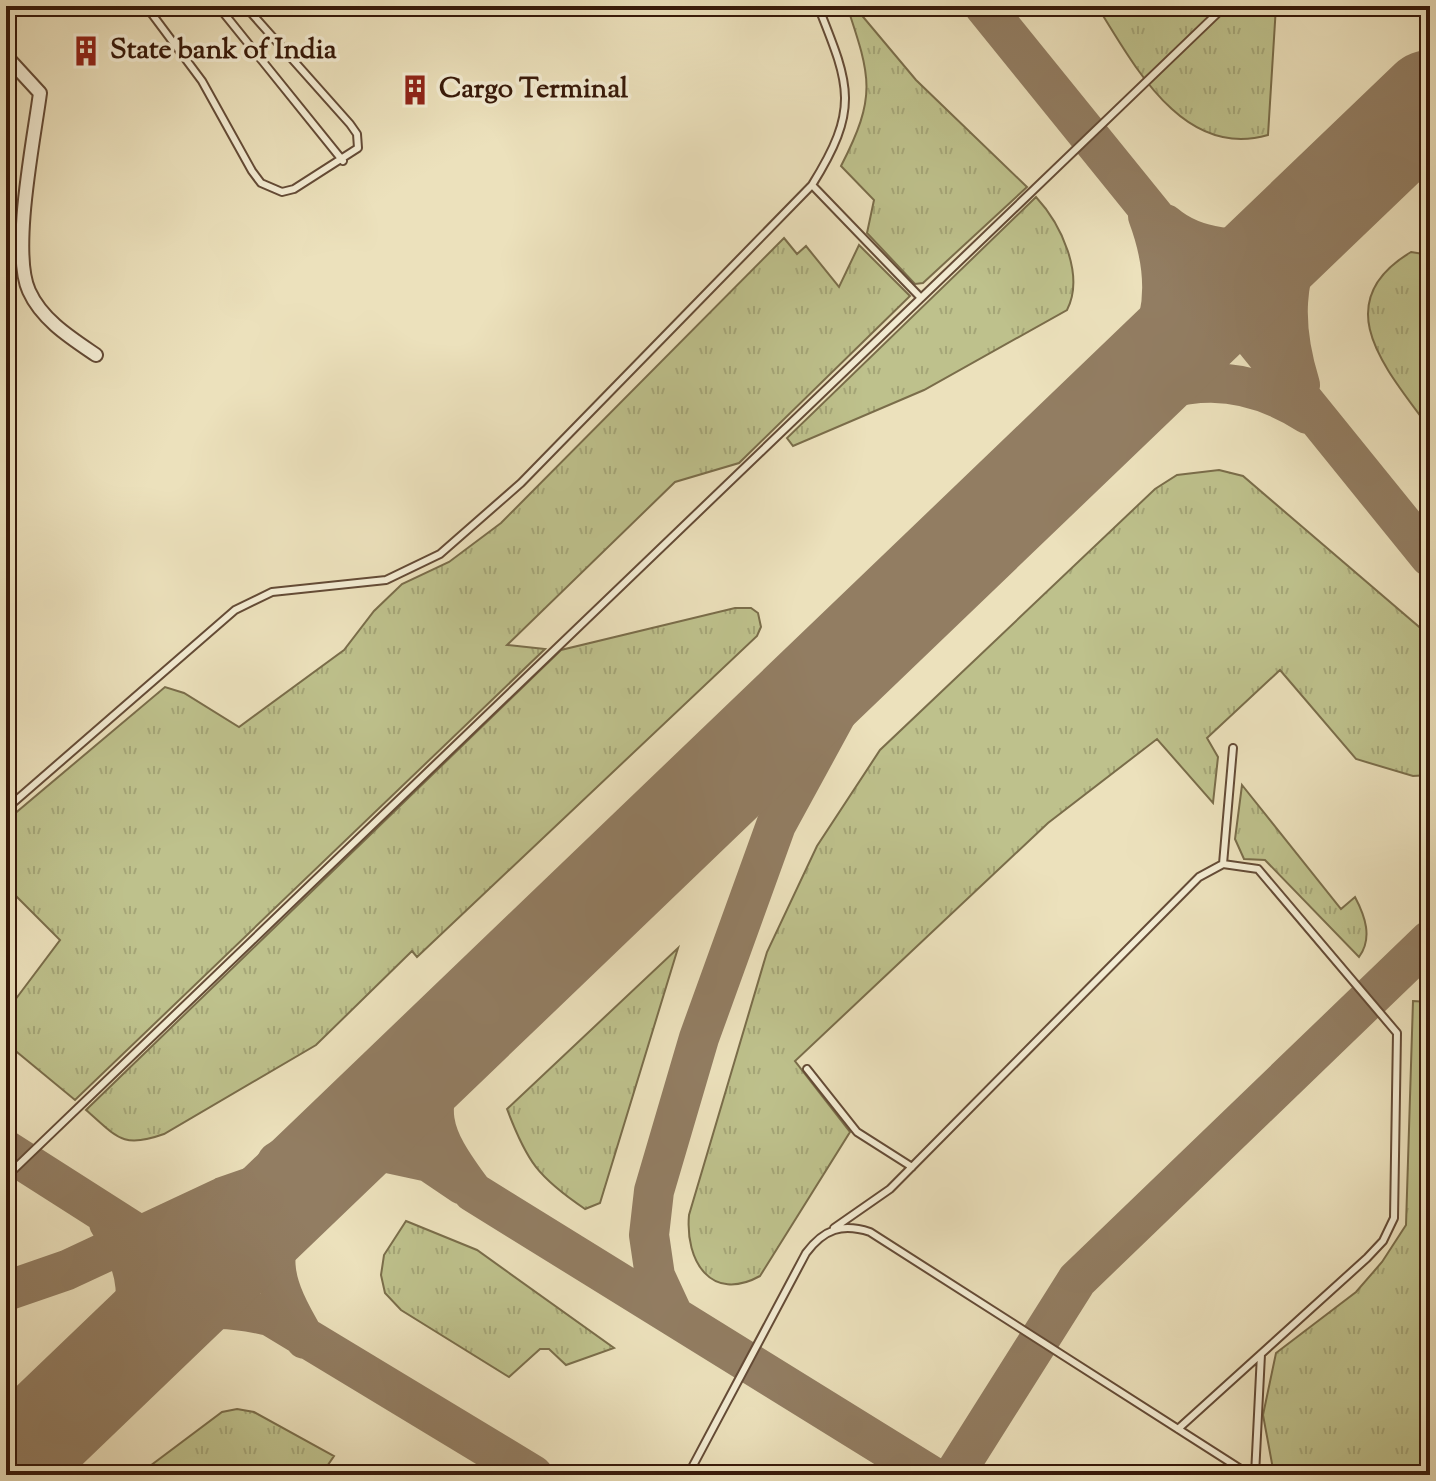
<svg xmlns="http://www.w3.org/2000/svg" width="1436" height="1481" font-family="'Sorts Mill Goudy',serif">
	<defs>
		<pattern id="grass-tufts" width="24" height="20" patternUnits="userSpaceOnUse" patternTransform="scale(2)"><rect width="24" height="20" fill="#bec18c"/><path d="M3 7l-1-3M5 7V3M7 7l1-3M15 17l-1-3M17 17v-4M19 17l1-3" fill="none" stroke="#a4a577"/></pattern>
	</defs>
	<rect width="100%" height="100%" fill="#ece1bc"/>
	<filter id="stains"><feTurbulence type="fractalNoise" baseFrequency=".0025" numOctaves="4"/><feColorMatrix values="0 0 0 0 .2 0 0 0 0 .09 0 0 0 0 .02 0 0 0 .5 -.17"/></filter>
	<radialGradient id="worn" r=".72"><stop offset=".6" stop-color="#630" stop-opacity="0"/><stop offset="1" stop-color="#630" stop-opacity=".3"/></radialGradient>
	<path fill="url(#grass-tufts)" stroke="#7a6d4a" stroke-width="2" d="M 847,6 L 854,6 L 916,80 L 1027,187 L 923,283 L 915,284 L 867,233 L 874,200 L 841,166 C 877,96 871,78 847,6 Z
		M 1097,6 L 1276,6 L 1268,135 C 1183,160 1134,65 1097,6 Z
		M 1036,197 C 1061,224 1085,275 1067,310 L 924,390 L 793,446 L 787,438 Z
		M 784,238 L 797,254 L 806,246 L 839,287 L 859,245 L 910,296 L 739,463 L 675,482 L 507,645 L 545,649 L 75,1100 L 6,1043 L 6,1012 L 60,940 L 6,886 L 6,821 L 165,687 L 184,693 L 239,727 L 344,650 L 374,611 L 402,584 L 449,562 L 501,523 Z
		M 1411,252 L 1430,255 L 1430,429 C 1389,372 1324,304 1411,252 Z
		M 1219,470 L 1243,476 L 1425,632 L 1430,640 L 1430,775 L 1413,776 L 1356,759 L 1280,670 L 1207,738 L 1218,757 L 1213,803 L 1157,739 L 1048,823 L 795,1061 L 850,1132 L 760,1276 C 711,1303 685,1261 689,1215 L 767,952 L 817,846 L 880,750 L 1155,489 L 1177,475 Z
		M 735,608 L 751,608 L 758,613 L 761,627 L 757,636 L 417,957 L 412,951 L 316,1045 L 164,1134 C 122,1149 117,1137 86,1110 L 561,650 Z
		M 1242,785 L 1341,909 L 1355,897 C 1365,916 1373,938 1359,957 L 1265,860 L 1244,859 L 1235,839 Z
		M 678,948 L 600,1203 L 585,1209 C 538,1177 527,1162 507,1109 Z
		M 1413,1001 L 1428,1002 L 1430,1014 L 1430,1475 L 1282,1475 L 1273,1469 L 1263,1415 L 1276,1353 L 1356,1292 L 1382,1262 L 1406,1225 Z
		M 406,1221 L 477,1250 L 614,1348 L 566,1365 L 549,1349 L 540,1349 L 509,1377 L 401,1310 L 385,1293 L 381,1275 L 384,1255 Z
		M 237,1409 L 254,1412 L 334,1456 L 321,1475 L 138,1475 L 222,1412 Z"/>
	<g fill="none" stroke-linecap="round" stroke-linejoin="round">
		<path stroke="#927d62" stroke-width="40" d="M 984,6 L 1430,557
			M 1363,165 L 1395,146 L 1430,140
			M 1165,224 C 1193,248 1244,256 1277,241 C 1288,236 1298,225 1307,218
			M 1300,385 C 1280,320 1286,282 1307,218
			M 1112,408 C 1183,376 1240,371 1308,414
			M 1108,410 C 1161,348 1177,294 1148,216
			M 451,1041 C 424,1114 427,1130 473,1192 L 930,1475
			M 6,1150 L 205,1277
			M 277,1162 L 373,1101 L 451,1041
			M 287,1198 C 268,1263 271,1281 305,1339
			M 109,1223 C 142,1268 141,1302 125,1354
			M 160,1248 L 204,1252 L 245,1239
			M 6,1291 L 67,1270 L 223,1197 L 326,1161 L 378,1151 L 429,1162 L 463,1185
			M 673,1315 L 655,1276 L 649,1235 L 654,1191 L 699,1038 L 776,825 L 885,625
			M 150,1330 C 196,1306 218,1304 270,1316 L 533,1475
			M 954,1475 L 1077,1280 L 1430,940"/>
		<path stroke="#927d62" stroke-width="102" d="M 6,1467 L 1430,101"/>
		<g stroke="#644b36" stroke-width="10">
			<path id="lane" d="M 146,6 L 202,81 L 252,171 L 261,183 L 282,192 L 294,189 L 358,148 L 357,134 L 350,124 L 245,6
				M 218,6 L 343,161
				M 812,185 L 921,298
				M 6,809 L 235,610 L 272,592 L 386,580 L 440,554 L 521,483 L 812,185 C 860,108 850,86 818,6
				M 1223,864 L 1233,748
				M 807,1069 L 857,1132 L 912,1167
				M 6,1177 L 1225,6
				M 834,1228 L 890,1189 L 1199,877 L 1223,864 L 1258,869 L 1397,1033 L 1394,1218 L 1383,1241 L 1367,1258 L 1178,1429
				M 688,1475 L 806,1253 C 824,1229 842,1223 870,1232 L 1250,1475
				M 1255,1475 L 1261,1354"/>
		</g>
		<g stroke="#644b36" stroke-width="16">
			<path id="street" d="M 6,56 L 40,93 C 34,139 11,252 29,291 C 42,320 71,338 96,355"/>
		</g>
		<use href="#lane" stroke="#f3ecd3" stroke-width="6"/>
		<use href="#street" stroke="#f3ecd3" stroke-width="12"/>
	</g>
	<defs>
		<g id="building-bare" transform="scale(2.4)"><path d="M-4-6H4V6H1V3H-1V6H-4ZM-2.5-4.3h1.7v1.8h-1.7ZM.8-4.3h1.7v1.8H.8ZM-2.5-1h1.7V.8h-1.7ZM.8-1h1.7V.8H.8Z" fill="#8f2418" stroke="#f3ecd3" stroke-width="2.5" paint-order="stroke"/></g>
	</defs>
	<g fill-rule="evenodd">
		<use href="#building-bare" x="86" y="51"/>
		<use href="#building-bare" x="415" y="90"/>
	</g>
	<g text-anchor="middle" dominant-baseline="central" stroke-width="7" stroke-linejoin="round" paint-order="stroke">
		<g font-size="28" font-weight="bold" fill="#371909" stroke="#f3ecd3" text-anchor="start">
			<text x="110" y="51">State bank of India</text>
			<text x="439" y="90">Cargo Terminal</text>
		</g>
	</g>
	<rect width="1436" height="1481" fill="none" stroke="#ece1bc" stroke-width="32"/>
	<rect x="8" y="8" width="1420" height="1465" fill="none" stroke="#371909" stroke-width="4"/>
	<rect x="16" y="16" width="1404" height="1449" fill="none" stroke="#371909" stroke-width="2"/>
	<rect width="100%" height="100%" filter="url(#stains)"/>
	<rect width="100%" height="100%" fill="url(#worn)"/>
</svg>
